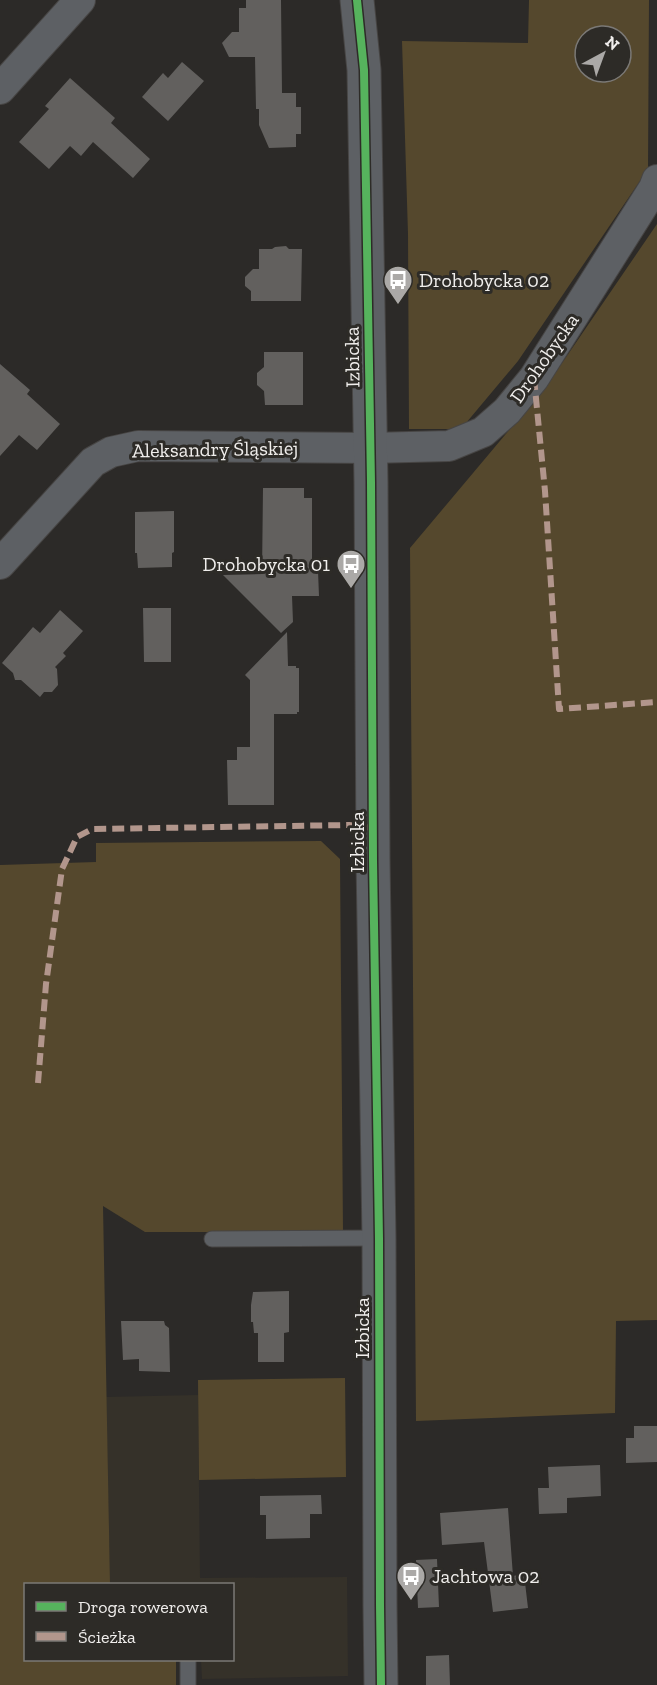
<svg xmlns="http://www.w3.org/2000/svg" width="657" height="1685" font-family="'Zilla Slab',serif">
	<rect width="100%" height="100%" fill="#2c2a28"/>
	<path fill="#353129" d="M 198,1395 L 200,1578 L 347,1577 L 348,1676 L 202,1679 L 201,1660 L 232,1660 L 232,1584 L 110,1584 L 106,1397 Z"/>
	<path fill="#55482d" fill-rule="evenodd" d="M 529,0 L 649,0 L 648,169 L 518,361 L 461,429 L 409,429 L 408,234 L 402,41 L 528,43 ZM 585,36 L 621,36 L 621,72 L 585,72 Z
		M 657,224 L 657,1320 L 616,1321 L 615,1413 L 416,1421 L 410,548 L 547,385 Z
		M 321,841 L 340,859 L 343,1232 L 145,1232 L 103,1206 L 110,1584 L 26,1584 L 26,1660 L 176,1660 L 176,1685 L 0,1685 L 0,865 L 96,862 L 96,843 Z
		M 345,1378 L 346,1477 L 199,1480 L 198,1380 Z"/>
	<path fill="#62605e" d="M 246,0 L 281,0 L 282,93 L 296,93 L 296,107 L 301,107 L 301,134 L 296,134 L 296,147 L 269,148 L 259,125 L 259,109 L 256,109 L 255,57 L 229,57 L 222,43 L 232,32 L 239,32 L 239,8 L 246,8 Z
		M 182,62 L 204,81 L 168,121 L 142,97 L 163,73 L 168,78 Z
		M 70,78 L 115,118 L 111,123 L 150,159 L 133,178 L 93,142 L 81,156 L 70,146 L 49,169 L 19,142 L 49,109 L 45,106 Z
		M 286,246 L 289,249 L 302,249 L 301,301 L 251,301 L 251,291 L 245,286 L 245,277 L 253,269 L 259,269 L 259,249 L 272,249 L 275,247 Z
		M 264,352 L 303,352 L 303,405 L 265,405 L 264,391 L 257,385 L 257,373 L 264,367 Z
		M 0,364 L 30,390 L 27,394 L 60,424 L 37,450 L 19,435 L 0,456 Z
		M 263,488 L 304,488 L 304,498 L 312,498 L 312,571 L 318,571 L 319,596 L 292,596 L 293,622 L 281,633 L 223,575 L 262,574 Z
		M 174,511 L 174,552 L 172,553 L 172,567 L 138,568 L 137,553 L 135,553 L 135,512 Z
		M 143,608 L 171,608 L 171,662 L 144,662 Z
		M 60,610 L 83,631 L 63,653 L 66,656 L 55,667 L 57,669 L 58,685 L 52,692 L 44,692 L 40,697 L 21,680 L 15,680 L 13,673 L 2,663 L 33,627 L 40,633 Z
		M 287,632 L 288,666 L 296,666 L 296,668 L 299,668 L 299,712 L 297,712 L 297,714 L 274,714 L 274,805 L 228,805 L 227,760 L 237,760 L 237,747 L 250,747 L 250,680 L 245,675 Z
		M 289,1291 L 289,1332 L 284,1333 L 284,1362 L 258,1362 L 258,1333 L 254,1333 L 253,1322 L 251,1322 L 251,1305 L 253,1292 Z
		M 121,1321 L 164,1321 L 165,1325 L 169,1328 L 170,1372 L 139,1371 L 139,1359 L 123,1360 Z
		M 634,1426 L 657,1426 L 657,1462 L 626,1463 L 626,1438 L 634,1438 Z
		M 600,1465 L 601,1496 L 567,1498 L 567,1513 L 539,1514 L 538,1488 L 549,1488 L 548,1467 Z
		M 321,1495 L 322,1514 L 310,1514 L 310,1538 L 266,1539 L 266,1515 L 260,1515 L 260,1496 Z
		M 508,1508 L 513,1576 L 524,1574 L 528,1608 L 493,1612 L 484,1542 L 442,1545 L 440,1513 Z
		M 437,1559 L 439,1607 L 418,1608 L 416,1560 Z
		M 449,1655 L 450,1685 L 426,1685 L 426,1656 Z"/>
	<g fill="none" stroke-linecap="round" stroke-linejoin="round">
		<g stroke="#474544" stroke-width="17">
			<path id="service" d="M 212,1239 L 379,1238
				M 188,1660 L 188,1685"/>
		</g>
		<g stroke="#474544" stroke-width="32">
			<path id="minor" d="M 0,89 L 80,0
				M 0,564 L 93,462 L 111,452 L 138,446 L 370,448 L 449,446 L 483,432 L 507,411 L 534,378 L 654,188 L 657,180"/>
		</g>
		<g stroke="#474544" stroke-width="35">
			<path id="tertiary" d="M 357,0 L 364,70 L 371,482 L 373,860 L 379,1238 L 380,1605 L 381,1685"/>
		</g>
		<use href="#service" stroke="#5d6064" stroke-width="15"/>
		<use href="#minor" stroke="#5d6064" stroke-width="30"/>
		<use href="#tertiary" stroke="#5d6064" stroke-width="33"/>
		<path stroke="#b2968c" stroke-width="6" stroke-dasharray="12 6" stroke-linecap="butt" d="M 534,378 L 545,491 L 559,709 L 657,702
			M 38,1083 L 46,984 L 62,869 L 77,837 L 92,829 L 349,825 L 373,828"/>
		<g stroke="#2d2b27" stroke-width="11">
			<path id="cycleway" d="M 357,0 L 364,70 L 371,482 L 373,860 L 379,1238 L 380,1605 L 381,1685"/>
		</g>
		<use href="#cycleway" stroke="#56b35d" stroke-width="8"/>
	</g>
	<defs>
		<g id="bus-pin" transform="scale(1.5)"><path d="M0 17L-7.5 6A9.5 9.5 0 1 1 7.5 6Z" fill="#aba9a7" stroke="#2d2b27"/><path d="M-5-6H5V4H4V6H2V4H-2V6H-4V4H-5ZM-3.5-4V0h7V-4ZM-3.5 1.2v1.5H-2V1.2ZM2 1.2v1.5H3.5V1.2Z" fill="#fff"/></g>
	</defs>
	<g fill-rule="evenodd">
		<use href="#bus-pin" x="398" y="280"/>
		<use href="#bus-pin" x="351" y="564"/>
		<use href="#bus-pin" x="411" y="1576"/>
	</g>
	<g text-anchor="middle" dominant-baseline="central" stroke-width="6" stroke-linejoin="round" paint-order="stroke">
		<g font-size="20" fill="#f0eeec" stroke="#2d2b27" text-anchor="start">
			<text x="419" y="280">Drohobycka 02</text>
			<text x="330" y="564" text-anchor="end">Drohobycka 01</text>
			<text x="432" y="1576">Jachtowa 02</text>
		</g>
		<g font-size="20" fill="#f0eeec" stroke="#2d2b27">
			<text transform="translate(352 357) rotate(-91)">Izbicka</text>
			<text transform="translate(544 358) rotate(-55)">Drohobycka</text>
			<text transform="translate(215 449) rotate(-1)">Aleksandry Śląskiej</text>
			<text transform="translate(357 842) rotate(-90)">Izbicka</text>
			<text transform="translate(362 1328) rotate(-90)">Izbicka</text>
		</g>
	</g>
	<rect x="24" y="1583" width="210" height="78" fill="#2d2b27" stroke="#7b7976" stroke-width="1.5"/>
	<rect x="36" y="1602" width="30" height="9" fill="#56b35d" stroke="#7b7976" stroke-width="1.5"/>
	<text x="78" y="1613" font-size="18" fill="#f0eeec">Droga rowerowa</text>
	<rect x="36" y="1632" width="30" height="9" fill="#b2968c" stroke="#7b7976" stroke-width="1.5"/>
	<text x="78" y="1643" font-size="18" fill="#f0eeec">Ścieżka</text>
	<g transform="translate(603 54) rotate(41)"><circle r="28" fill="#2d2b27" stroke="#7b7976" stroke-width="1.5"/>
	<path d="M0-4.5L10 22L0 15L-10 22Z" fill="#aba9a7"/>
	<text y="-9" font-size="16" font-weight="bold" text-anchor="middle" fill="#f0eeec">N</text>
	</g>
</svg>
